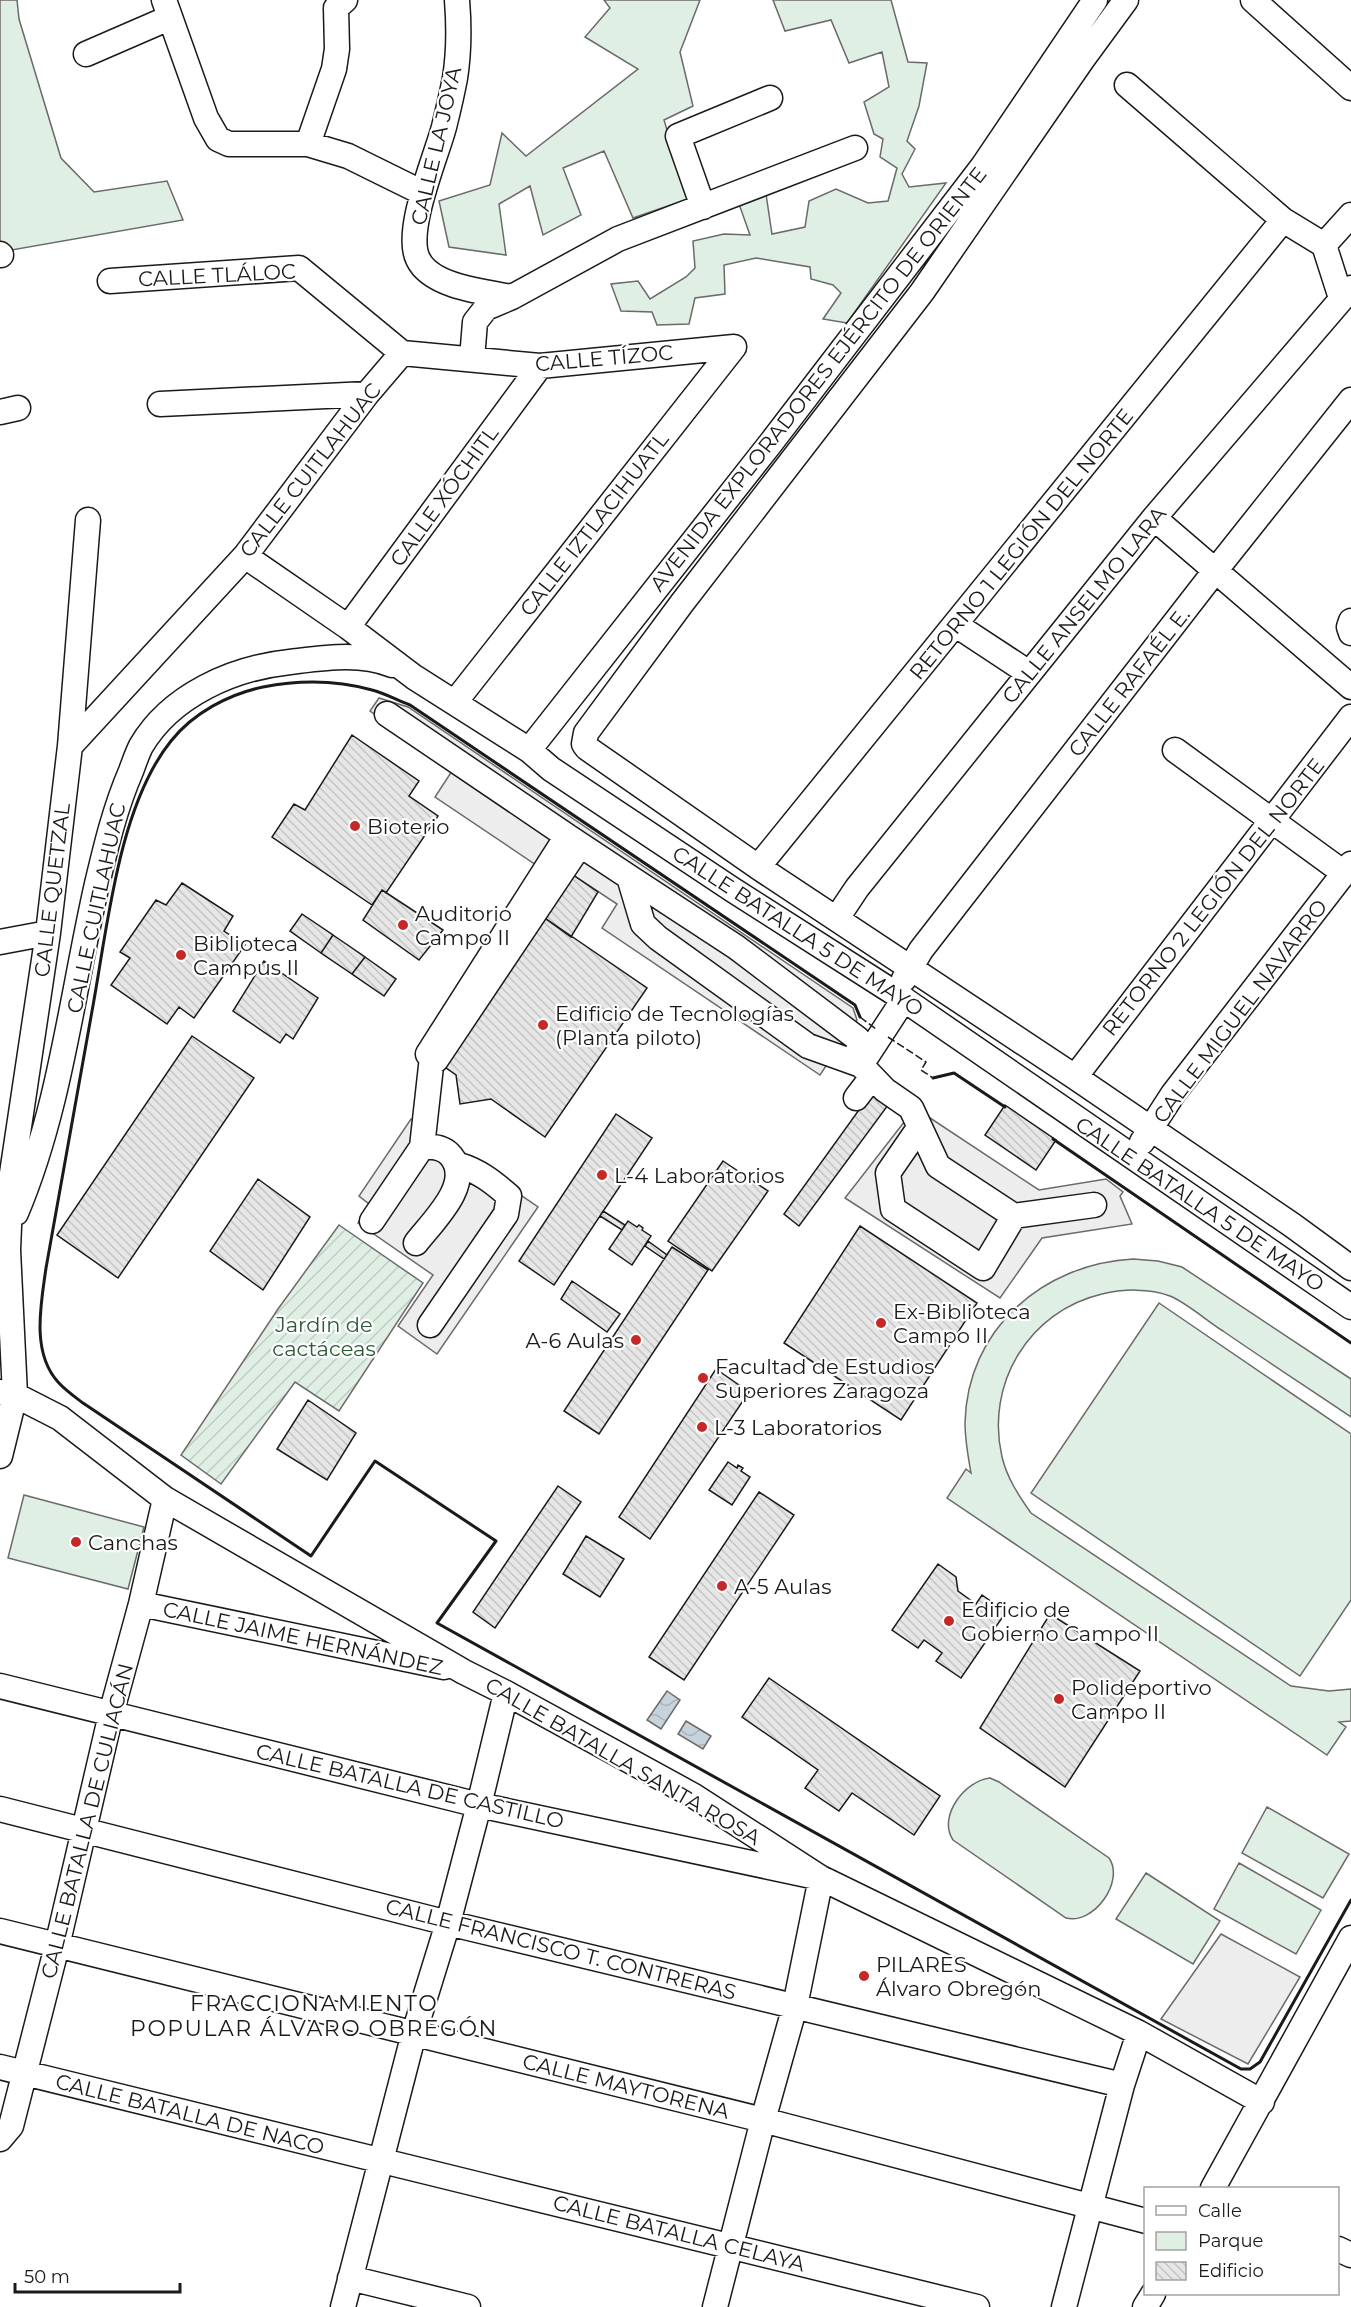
<svg xmlns="http://www.w3.org/2000/svg" width="1351" height="2307" font-family="Montserrat,sans-serif">
	<defs>
		<pattern id="garden-furrows" width="10" height="10" patternUnits="userSpaceOnUse" patternTransform="scale(1.5)"><rect width="10" height="10" fill="#e0efe3"/><path d="M-1 1l2-2M0 10L10 0M9 11l2-2" fill="none" stroke="#c0ccc2"/></pattern>
		<pattern id="water-waves" width="16" height="10" patternUnits="userSpaceOnUse" patternTransform="scale(1.5)"><rect width="16" height="10" fill="#c6d2dc"/><path d="M0 5q4-4 8 0t8 0" fill="none" stroke="#aab4bc"/></pattern>
		<pattern id="building-back-hatch" width="6" height="6" patternUnits="userSpaceOnUse" patternTransform="scale(1.5)"><rect width="6" height="6" fill="#e6e6e6"/><path d="M-1 5l2 2M0 0l6 6M5-1l2 2" fill="none" stroke="#c5c5c5"/></pattern>
	</defs>
	<rect width="100%" height="100%" fill="#fff"/>
	<path fill="#e0efe3" stroke="#6a6a6a" stroke-width="1.5" d="M 0,0 L 17,0 L 19,19 L 61,158 L 94,192 L 167,181 L 183,220 L 6,251 L 0,242 Z
		M 604,0 L 700,0 L 680,52 L 693,106 L 664,120 L 688,199 L 633,218 L 604,151 L 563,168 L 581,215 L 543,235 L 530,186 L 499,204 L 506,255 L 449,247 L 439,201 L 490,185 L 502,133 L 526,156 L 638,69 L 585,37 L 610,8 Z
		M 773,0 L 891,0 L 908,62 L 927,63 L 919,106 L 907,141 L 915,149 L 902,174 L 909,187 L 946,183 L 847,323 L 823,319 L 841,293 L 833,285 L 811,279 L 810,267 L 756,258 L 724,265 L 725,294 L 695,298 L 689,324 L 657,325 L 652,312 L 621,311 L 611,284 L 638,281 L 650,299 L 686,277 L 695,268 L 693,241 L 724,234 L 750,235 L 739,204 L 766,194 L 772,234 L 805,227 L 809,201 L 836,189 L 868,203 L 888,201 L 897,168 L 880,157 L 883,139 L 874,134 L 864,102 L 889,87 L 882,52 L 849,63 L 831,20 L 785,31 Z
		M 1133,1259 L 1158,1261 L 1182,1267 L 1351,1379 L 1351,1417 C 1308,1388 1265,1360 1223,1331 C 1207,1321 1187,1303 1170,1296 C 1150,1288 1122,1289 1102,1294 C 1029,1311 985,1384 1002,1457 C 1007,1478 1019,1496 1031,1513 L 1291,1686 L 1329,1691 L 1351,1689 L 1351,1721 L 1339,1722 L 1346,1727 L 1327,1755 L 947,1498 L 966,1469 L 971,1473 C 968,1456 965,1440 965,1423 C 967,1329 1043,1264 1133,1259 Z
		M 1159,1303 L 1351,1434 L 1351,1600 L 1300,1676 L 1031,1493 Z
		M 24,1495 L 144,1527 L 128,1589 L 8,1558 Z
		M 990,1778 L 999,1782 L 1109,1858 C 1125,1881 1094,1925 1066,1918 L 953,1840 C 937,1816 966,1780 990,1778 Z
		M 1267,1807 L 1349,1854 L 1323,1898 L 1242,1853 Z
		M 1239,1863 L 1321,1910 L 1296,1954 L 1214,1909 Z
		M 1146,1873 L 1220,1921 L 1193,1964 L 1116,1919 Z"/>
	<path fill="url(#garden-furrows)" stroke="#6a6a6a" stroke-width="1.5" d="M 339,1225 L 423,1283 L 339,1411 L 295,1382 L 221,1484 L 181,1455 L 278,1309 Z"/>
	<path fill="#ededed" stroke="#6a6a6a" stroke-width="1.5" d="M 379,698 L 408,707 L 853,1008 L 857,1020 L 820,1075 L 602,928 L 617,904 L 552,861 L 545,871 L 435,797 L 454,768 L 370,711 Z
		M 915,1108 L 1039,1190 L 1106,1179 L 1123,1192 L 1120,1196 L 1132,1224 L 1042,1238 L 1000,1298 L 845,1198 Z
		M 411,1119 L 538,1207 L 437,1354 L 398,1326 L 433,1275 L 358,1223 L 369,1204 L 359,1196 Z
		M 1221,1934 L 1300,1977 L 1248,2064 L 1161,2019 Z"/>
	<path fill="url(#water-waves)" stroke="#6a6a6a" stroke-width="1.5" d="M 667,1691 L 680,1700 L 661,1729 L 647,1720 Z
		M 686,1721 L 711,1736 L 703,1749 L 678,1734 Z"/>
	<path fill="url(#building-back-hatch)" stroke="#1a1a1a" stroke-width="1.5" d="M 352,735 L 419,781 L 409,796 L 438,816 L 386,893 L 382,890 L 372,905 L 272,837 L 294,804 L 305,810 Z
		M 567,871 L 598,892 L 571,937 L 539,914 Z
		M 182,883 L 233,916 L 224,931 L 245,945 L 194,1018 L 179,1007 L 167,1024 L 111,985 L 130,958 L 120,952 L 156,900 L 166,905 Z
		M 382,890 L 443,930 L 419,960 L 363,920 Z
		M 302,914 L 333,935 L 321,953 L 290,931 Z
		M 539,914 L 647,988 L 545,1137 L 491,1099 L 460,1104 L 456,1075 L 439,1063 Z
		M 333,935 L 365,957 L 352,974 L 321,953 Z
		M 365,957 L 396,979 L 384,996 L 352,974 Z
		M 264,961 L 318,998 L 293,1039 L 286,1034 L 280,1043 L 233,1011 Z
		M 192,1036 L 254,1078 L 118,1278 L 57,1235 Z
		M 874,1089 L 891,1101 L 799,1226 L 784,1214 Z
		M 1005,1105 L 1056,1140 L 1036,1170 L 985,1135 Z
		M 616,1114 L 652,1138 L 554,1285 L 519,1261 Z
		M 723,1161 L 768,1191 L 712,1271 L 668,1241 Z
		M 258,1179 L 310,1217 L 263,1290 L 210,1251 Z
		M 603,1211 L 625,1225 L 622,1230 L 600,1216 Z
		M 628,1221 L 637,1227 L 639,1225 L 643,1228 L 642,1230 L 651,1236 L 632,1265 L 609,1249 Z
		M 860,1226 L 977,1303 L 901,1420 L 784,1343 Z
		M 648,1241 L 667,1255 L 664,1259 L 645,1246 Z
		M 672,1247 L 708,1270 L 599,1434 L 564,1411 Z
		M 572,1281 L 620,1314 L 607,1332 L 561,1299 Z
		M 716,1369 L 749,1392 L 650,1539 L 619,1517 Z
		M 308,1400 L 356,1433 L 327,1480 L 277,1449 Z
		M 728,1462 L 737,1468 L 738,1465 L 743,1468 L 741,1471 L 750,1477 L 732,1505 L 709,1490 Z
		M 558,1486 L 581,1502 L 495,1628 L 473,1612 Z
		M 759,1492 L 794,1515 L 684,1680 L 649,1657 Z
		M 586,1536 L 624,1559 L 600,1597 L 563,1574 Z
		M 938,1564 L 956,1577 L 958,1591 L 976,1604 L 982,1595 L 1006,1612 L 961,1678 L 936,1661 L 942,1653 L 924,1640 L 918,1648 L 892,1630 Z
		M 1050,1614 L 1140,1671 L 1065,1787 L 980,1728 Z
		M 769,1678 L 940,1796 L 914,1835 L 852,1793 L 839,1811 L 805,1788 L 818,1770 L 742,1717 Z"/>
	<g fill="none" stroke-linecap="round" stroke-linejoin="round">
		<g stroke="#1a1a1a" stroke-width="27">
			<path id="minor" d="M 164,0 L 206,118 L 218,139 L 229,144 L 308,144 L 348,156 L 423,193
				M 457,0 C 459,25 459,53 455,78 C 452,94 448,111 444,127 C 436,157 404,231 418,259 C 431,287 485,292 512,297
				M 1126,0 L 1082,60 L 922,292 L 682,603 L 586,733 L 584,744 L 587,748 L 758,867 L 1075,1077 L 1292,1225 L 1351,1268
				M 1253,0 L 1351,88
				M 86,54 L 169,18
				M 1127,85 L 1283,220 L 1324,245 L 1341,298
				M 308,144 L 334,69 L 337,49 L 336,8 L 345,0
				M 703,207 L 678,136 L 770,98
				M 1324,245 L 1351,215
				M 0,254 L 1,255
				M 110,281 L 299,268 L 402,353
				M 402,353 L 540,366 L 734,347
				M 472,359 L 475,322 L 486,308 L 512,297 L 618,239 L 855,148
				M 160,404 L 367,394
				M 0,412 L 18,408
				M 1154,518 L 1351,687
				M 245,556 L 348,627 L 414,677 L 529,750 L 551,769 L 733,890 L 896,994 L 1351,1307
				M 1351,621 L 1349,627 L 1351,633
				M 956,625 L 1029,673
				M 348,627 L 540,366
				M 455,702 L 734,347
				M 387,714 L 567,836
				M 70,746 L 245,556 L 367,394 L 402,353
				M 529,750 L 770,444 L 983,166 L 1095,0
				M 1175,750 L 1344,873
				M 580,845 L 436,1060 L 428,1054 L 567,836 L 629,877
				M 758,867 L 1283,220
				M 629,877 L 736,947 L 858,1039 L 861,1065 L 808,1046 L 658,938 L 643,924 Z
				M 837,918 L 857,888 L 1154,518 L 1351,288
				M 0,942 L 48,933
				M 904,979 L 921,950 L 1215,571 L 1351,400
				M 904,999 L 861,1065 L 885,1090 L 911,1108 L 938,1166 L 1014,1216 L 1094,1205
				M 1075,1077 L 1351,717
				M 856,1098 L 872,1077
				M 919,1128 L 888,1173 L 893,1209 L 983,1268 L 1014,1216
				M 1142,1142 L 1173,1094 L 1351,864
				M 16,1213 C 60,1109 72,994 97,884 C 106,846 115,808 131,771 C 134,763 137,754 141,746 C 171,695 233,668 290,662 C 324,658 360,652 392,665
				M 372,1221 L 422,1147 L 432,1057
				M 416,1243 C 433,1221 474,1183 451,1156 C 444,1147 432,1146 422,1147
				M 430,1325 L 506,1214 L 509,1196 C 493,1182 479,1171 459,1165
				M 0,1392 L 15,1395 L 60,1418 L 165,1499 L 464,1672 L 506,1693 L 694,1796 L 821,1878 L 1139,2033 L 1262,2102
				M 0,1456 L 15,1395 L 8,1250 L 11,1180 L 48,933 L 70,746 L 88,520
				M 141,1604 L 444,1667
				M 0,1686 L 479,1805 L 821,1878 L 795,2006 L 763,2120 L 715,2307
				M 0,1809 L 448,1923 L 1122,2085
				M 0,1931 L 763,2120 L 1146,2221
				M 0,2067 C 325,2150 652,2224 977,2307
				M 0,2139 L 11,2126 L 57,1946 L 111,1714 L 141,1604 L 165,1499
				M 1213,2188 L 1351,1938
				M 1338,2249 L 1351,2255
				M 350,2278 L 468,2307
				M 343,2307 L 414,2033 L 448,1923 L 479,1805 L 506,1693
				M 1064,2307 L 1122,2085 L 1139,2033
				M 1145,2307 L 1153,2294"/>
		</g>
		<use href="#minor" stroke="#fff" stroke-width="24"/>
		<path stroke="#1a1a1a" stroke-width="1.5" stroke-dasharray="8 3" stroke-linecap="butt" d="M 860,1017 L 876,1029
			M 888,1037 L 926,1062 L 921,1070 L 933,1078"/>
		<path stroke="#1a1a1a" stroke-width="3" d="M 860,1017 L 855,1005 L 410,705 C 397,700 384,693 372,690 C 336,680 299,680 263,687 C 229,694 193,713 171,741 C 120,804 108,921 94,1000 C 78,1089 62,1179 46,1268 C 41,1304 31,1352 58,1382 C 65,1390 75,1397 83,1403 L 311,1556 L 375,1461 L 496,1541 L 437,1623 L 1241,2069 L 1250,2069 L 1260,2062 L 1351,1900
			M 933,1078 L 954,1073 L 1005,1107
			M 1053,1139 L 1351,1343"/>
	</g>
	<g fill="#c62828" stroke="#fff" stroke-width="2">
		<circle cx="355" cy="826" r="6"/>
		<circle cx="403" cy="925" r="6"/>
		<circle cx="181" cy="955" r="6"/>
		<circle cx="543" cy="1025" r="6"/>
		<circle cx="602" cy="1175" r="6"/>
		<circle cx="881" cy="1323" r="6"/>
		<circle cx="636" cy="1340" r="6"/>
		<circle cx="703" cy="1378" r="6"/>
		<circle cx="702" cy="1427" r="6"/>
		<circle cx="76" cy="1542" r="6"/>
		<circle cx="722" cy="1586" r="6"/>
		<circle cx="949" cy="1621" r="6"/>
		<circle cx="1059" cy="1699" r="6"/>
		<circle cx="864" cy="1976" r="6"/>
	</g>
	<g text-anchor="middle" dominant-baseline="central" stroke-width="4.5" stroke-linejoin="round" paint-order="stroke">
		<g font-size="21" fill="#1a1a1a" stroke="#fff">
			<text transform="translate(436 146) rotate(-77)">CALLE LA JOYA</text>
			<text transform="translate(217 275) rotate(-3)">CALLE TLÁLOC</text>
			<text transform="translate(604 358) rotate(-5)">CALLE TÍZOC</text>
			<text transform="translate(818 379) rotate(-52)">AVENIDA EXPLORADORES EJÉRCITO DE ORIENTE</text>
			<text transform="translate(310 470) rotate(-52)">CALLE CUITLAHUAC</text>
			<text transform="translate(444 496) rotate(-54)">CALLE XÓCHITL</text>
			<text transform="translate(594 524) rotate(-52)">CALLE IZTLACIHUATL</text>
			<text transform="translate(1021 544) rotate(-51)">RETORNO 1 LEGIÓN DEL NORTE</text>
			<text transform="translate(1084 605) rotate(-51)">CALLE ANSELMO LARA</text>
			<text transform="translate(1129 682) rotate(-52)">CALLE RAFAÉL E.</text>
			<text transform="translate(52 890) rotate(-83)">CALLE QUETZAL</text>
			<text transform="translate(1213 897) rotate(-52)">RETORNO 2 LEGIÓN DEL NORTE</text>
			<text transform="translate(96 908) rotate(-78)">CALLE CUITLAHUAC</text>
			<text transform="translate(798 931) rotate(33)">CALLE BATALLA 5 DE MAYO</text>
			<text transform="translate(1240 1011) rotate(-53)">CALLE MIGUEL NAVARRO</text>
			<text transform="translate(1200 1204) rotate(34)">CALLE BATALLA 5 DE MAYO</text>
			<text transform="translate(303 1638) rotate(12)">CALLE JAIME HERNÁNDEZ</text>
			<text transform="translate(623 1761) rotate(30)">CALLE BATALLA SANTA ROSA</text>
			<text transform="translate(410 1786) rotate(13)">CALLE BATALLA DE CASTILLO</text>
			<text transform="translate(87 1821) rotate(-76)">CALLE BATALLA DE CULIACÁN</text>
			<text transform="translate(561 1949) rotate(14)">CALLE FRANCISCO T. CONTRERAS</text>
			<text transform="translate(626 2086) rotate(14)">CALLE MAYTORENA</text>
			<text transform="translate(190 2114) rotate(14)">CALLE BATALLA DE NACO</text>
			<text transform="translate(679 2233) rotate(14)">CALLE BATALLA CELAYA</text>
		</g>
		<g font-size="21" fill="#1a1a1a" stroke="#fff" text-anchor="start">
			<text x="367" y="826">Bioterio</text>
			<text x="415" y="913">Auditorio<tspan x="415" dy="24">Campo II</tspan></text>
			<text x="193" y="943">Biblioteca<tspan x="193" dy="24">Campus II</tspan></text>
			<text x="555" y="1013">Edificio de Tecnologías<tspan x="555" dy="24">(Planta piloto)</tspan></text>
			<text x="614" y="1175">L-4 Laboratorios</text>
			<text x="893" y="1311">Ex-Biblioteca<tspan x="893" dy="24">Campo II</tspan></text>
			<text x="624" y="1340" text-anchor="end">A-6 Aulas</text>
			<text x="715" y="1366">Facultad de Estudios<tspan x="715" dy="24">Superiores Zaragoza</tspan></text>
			<text x="714" y="1427">L-3 Laboratorios</text>
			<text x="88" y="1542">Canchas</text>
			<text x="734" y="1586">A-5 Aulas</text>
			<text x="961" y="1609">Edificio de<tspan x="961" dy="24">Gobierno Campo II</tspan></text>
			<text x="1071" y="1687">Polideportivo<tspan x="1071" dy="24">Campo II</tspan></text>
			<text x="876" y="1964">PILARES<tspan x="876" dy="24">Álvaro Obregón</tspan></text>
		</g>
		<g font-size="21" fill="#2b5a34" stroke="#fff">
			<text x="324" y="1324">Jardín de<tspan x="324" dy="24">cactáceas</tspan></text>
		</g>
		<g font-size="22" letter-spacing="1.5" fill="#1a1a1a" stroke="#fff">
			<text x="314" y="2003">FRACCIONAMIENTO<tspan x="314" dy="25">POPULAR ÁLVARO OBREGÓN</tspan></text>
		</g>
	</g>
	<rect x="1144" y="2187" width="195" height="108" fill="#ffffff" stroke="#a3a3a3" stroke-width="1.5"/>
	<rect x="1156" y="2206" width="30" height="9" fill="#ffffff" stroke="#a3a3a3" stroke-width="1.5"/>
	<text x="1198" y="2217" font-size="18" fill="#1a1a1a">Calle</text>
	<rect x="1156" y="2232" width="30" height="18" fill="#e0efe3" stroke="#a3a3a3" stroke-width="1.5"/>
	<text x="1198" y="2247" font-size="18" fill="#1a1a1a">Parque</text>
	<rect x="1156" y="2262" width="30" height="18" fill="url(#building-back-hatch)" stroke="#a3a3a3" stroke-width="1.5"/>
	<text x="1198" y="2277" font-size="18" fill="#1a1a1a">Edificio</text>
	<path d="M15 2283v9h165v-9" fill="none" stroke="#1a1a1a" stroke-width="3"/>
	<text x="24" y="2283" font-size="18" fill="#1a1a1a" stroke="#ffffff" stroke-width="4.5" paint-order="stroke">50 m</text>
</svg>
